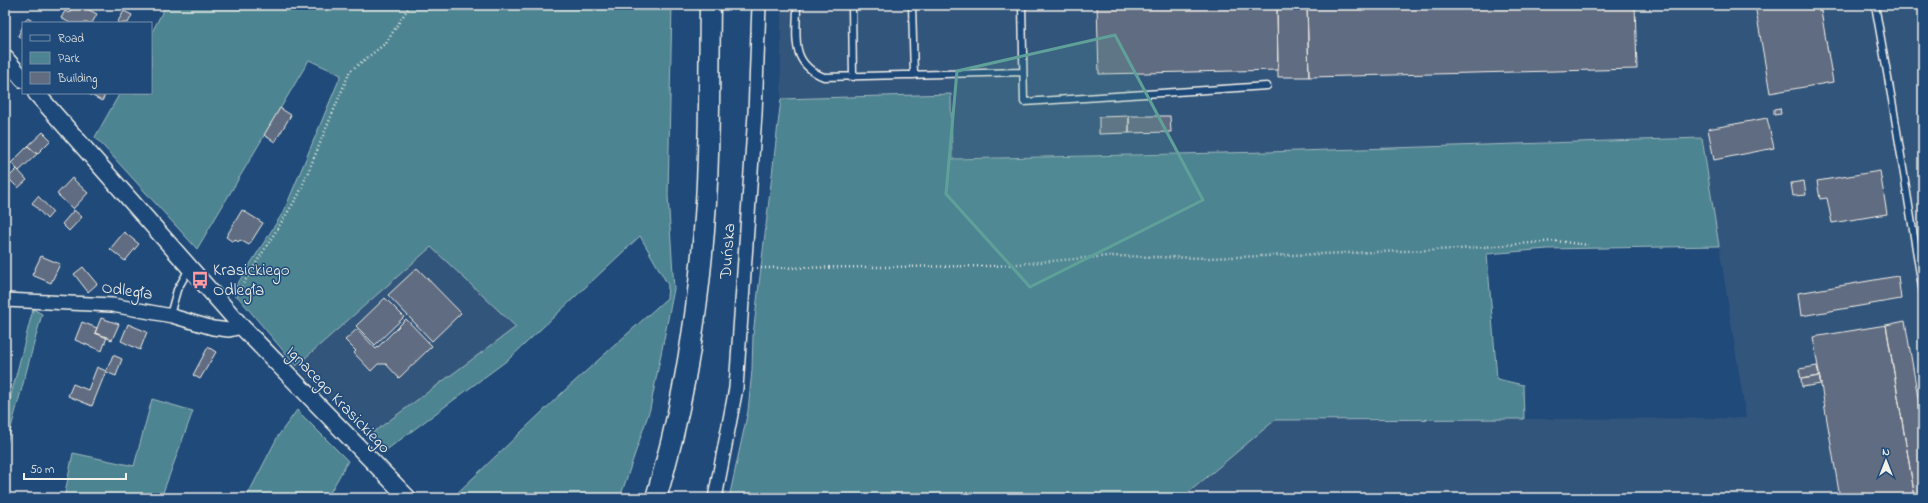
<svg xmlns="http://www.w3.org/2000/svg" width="1928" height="503" font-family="'Indie Flower',sans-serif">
	<rect width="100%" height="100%" fill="#1f4a7a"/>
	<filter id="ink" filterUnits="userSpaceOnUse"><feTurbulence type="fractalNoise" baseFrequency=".025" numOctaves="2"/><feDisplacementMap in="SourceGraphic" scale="8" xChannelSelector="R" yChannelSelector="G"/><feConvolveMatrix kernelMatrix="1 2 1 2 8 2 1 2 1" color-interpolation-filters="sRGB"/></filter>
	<g filter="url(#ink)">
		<path fill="#33547c" d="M 781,5 L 1923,5 L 1923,498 L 1182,498 L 1275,420 L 1746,418 L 1702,138 L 1267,152 L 952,159 L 951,94 L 781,99 Z
			M 431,247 L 517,327 L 367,437 L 296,366 Z"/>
		<path fill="#4e8492" stroke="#a1babd" d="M 166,5 L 672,5 L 668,195 L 674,289 L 650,409 L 620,498 L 452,498 L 564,391 L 667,298 L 668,285 L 640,236 L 509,359 L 385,451 L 367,437 L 516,327 L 431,247 L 296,366 L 233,291 L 284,211 L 341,75 L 309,60 L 197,249 L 95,137 L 120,93 L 151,93 L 151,34 Z
			M 951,94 L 952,159 L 1267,152 L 1702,138 L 1719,246 L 1548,249 L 1487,254 L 1497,379 L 1523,385 L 1524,419 L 1275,420 L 1182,498 L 729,498 L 748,411 L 752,370 L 753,335 L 781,99 Z
			M 33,309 L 42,314 L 5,450 L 5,419 Z
			M 152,399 L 193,411 L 161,498 L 64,498 L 73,453 L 134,466 Z
			M 297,410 L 348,461 L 327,498 L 246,498 L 278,436 Z"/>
		<path fill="#616c81" stroke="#f4f1e8" d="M 73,5 L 80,5 L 97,14 L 92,23 L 70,23 L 61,18 L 65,11 L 69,13 Z
			M 1097,5 L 1277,5 L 1278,70 L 1099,74 Z
			M 1277,5 L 1307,5 L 1309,77 L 1278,77 Z
			M 1307,5 L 1635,5 L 1637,69 L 1309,77 Z
			M 1755,5 L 1820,5 L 1833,82 L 1770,93 Z
			M 124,11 L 132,15 L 128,23 L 117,23 Z
			M 27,18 L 37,23 L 24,23 Z
			M 23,26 L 23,39 L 18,36 Z
			M 87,93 L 106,93 L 102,101 Z
			M 280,108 L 291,115 L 275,142 L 264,135 Z
			M 1780,108 L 1781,114 L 1774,115 L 1774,109 Z
			M 1129,116 L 1170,116 L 1171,132 L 1129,133 Z
			M 1129,116 L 1129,133 L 1099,134 L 1099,117 Z
			M 1767,118 L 1774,148 L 1714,160 L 1708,129 Z
			M 43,132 L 51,140 L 37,154 L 28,146 Z
			M 28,146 L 37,154 L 19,171 L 11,163 Z
			M 17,169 L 27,180 L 18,188 L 8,178 Z
			M 1880,171 L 1887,214 L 1832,223 L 1827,198 L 1820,199 L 1817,181 Z
			M 72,178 L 88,193 L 73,209 L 57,194 Z
			M 1804,181 L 1806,195 L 1793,196 L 1791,183 Z
			M 38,196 L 53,212 L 47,219 L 32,203 Z
			M 74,210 L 82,217 L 69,231 L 62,224 Z
			M 242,210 L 263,223 L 249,245 L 240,240 L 238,242 L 235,239 L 233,242 L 226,237 Z
			M 124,232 L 139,244 L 125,261 L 110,249 Z
			M 41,256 L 60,264 L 51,283 L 32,275 Z
			M 83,267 L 97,284 L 88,292 L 74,274 Z
			M 417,268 L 461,313 L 432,341 L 388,295 Z
			M 1898,276 L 1901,299 L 1801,316 L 1798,293 Z
			M 385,298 L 404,317 L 375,345 L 356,326 Z
			M 101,318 L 119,324 L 112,340 L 95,333 Z
			M 406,319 L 432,346 L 399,378 L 386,364 L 378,364 L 371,371 L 354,353 L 356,351 L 345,340 L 357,329 L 376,349 Z
			M 1905,321 L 1923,427 L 1923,498 L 1915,498 L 1886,325 Z
			M 82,322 L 97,328 L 95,333 L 107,337 L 102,351 L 75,340 Z
			M 128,324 L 147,332 L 140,350 L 121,341 Z
			M 1886,325 L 1915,498 L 1840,498 L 1813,337 Z
			M 208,347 L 216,352 L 200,379 L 193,375 Z
			M 113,355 L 122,359 L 116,376 L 106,372 Z
			M 1817,366 L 1819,376 L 1801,379 L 1799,369 Z
			M 97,367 L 106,371 L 92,406 L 68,396 L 73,384 L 88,390 Z
			M 1819,376 L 1821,384 L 1802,387 L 1801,379 Z"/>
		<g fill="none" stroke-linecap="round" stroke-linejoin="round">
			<g stroke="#f4f1e8" stroke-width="9">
				<path id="service" d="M 797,5 C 797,36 789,63 824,77 L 1023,72
					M 852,5 L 853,77
					M 912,5 L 914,75
					M 1022,5 L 1024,102 L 1267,86
					M 1875,5 L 1893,106 L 1923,293
					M 170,315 L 177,290 L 189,269"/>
			</g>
			<g stroke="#f4f1e8" stroke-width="16">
				<path id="minor" d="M 5,300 L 112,305 L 172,316 L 213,328 L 229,330 L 242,327
					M 715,498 L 736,388 L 755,114 L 759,5"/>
			</g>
			<g stroke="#f4f1e8" stroke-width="19">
				<path id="tertiary" d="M 5,58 L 23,79
					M 36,93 L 242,327 L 408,498"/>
			</g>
			<g stroke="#f4f1e8" stroke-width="23">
				<path id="primary" d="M 656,498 C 685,402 700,302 706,202 C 710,137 709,71 710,5"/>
			</g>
			<path stroke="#f4f1e8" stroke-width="2.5" stroke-dasharray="1 3" stroke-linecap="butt" d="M 757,268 L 995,266 L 1108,256 L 1208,258 L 1459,249 L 1555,241 L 1588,245
				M 235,297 L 299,194 L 350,71 L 386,43 L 410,5"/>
			<use href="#service" stroke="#1f4a7a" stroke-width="6"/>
			<use href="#minor" stroke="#1f4a7a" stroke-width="13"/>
			<use href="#tertiary" stroke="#1f4a7a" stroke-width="16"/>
			<use href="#primary" stroke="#1f4a7a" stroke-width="20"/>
		</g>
	</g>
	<path fill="#5fa199" fill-opacity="0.2" stroke="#5fa199" stroke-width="3" stroke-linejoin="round" d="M 1115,35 L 1203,200 L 1030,287 L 946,194 L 957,71 Z"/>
	<defs>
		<g id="bus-bare" transform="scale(1.38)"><path d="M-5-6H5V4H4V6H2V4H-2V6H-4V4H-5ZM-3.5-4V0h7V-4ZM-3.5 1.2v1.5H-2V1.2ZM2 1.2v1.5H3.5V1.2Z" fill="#ff9aa2" stroke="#1f4a7a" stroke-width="2.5" paint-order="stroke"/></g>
	</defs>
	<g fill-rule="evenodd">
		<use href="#bus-bare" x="200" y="280"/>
	</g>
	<g text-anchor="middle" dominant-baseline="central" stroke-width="3" stroke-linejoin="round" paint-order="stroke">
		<g font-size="17" fill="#f4f1e8" stroke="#1f4a7a">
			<text transform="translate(728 251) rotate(-86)">Duńska</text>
			<text transform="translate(127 291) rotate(8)">Odległa</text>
			<text transform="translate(338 400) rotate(46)">Ignacego Krasickiego</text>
		</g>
		<g font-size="17" fill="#f4f1e8" stroke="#1f4a7a" text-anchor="start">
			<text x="213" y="270">Krasickiego<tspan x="213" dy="20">Odległa</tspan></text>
		</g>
	</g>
	<rect width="1928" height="503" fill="none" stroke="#1f4a7a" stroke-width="20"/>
	<rect x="10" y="10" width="1908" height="483" fill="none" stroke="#f4f1e8" stroke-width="1.5" filter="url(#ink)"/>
	<rect x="22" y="22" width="130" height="72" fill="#1f4a7a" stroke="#748da6"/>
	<rect x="30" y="35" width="20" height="6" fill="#1f4a7a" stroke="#748da6"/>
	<text x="58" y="42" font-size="12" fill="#f4f1e8">Road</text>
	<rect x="30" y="52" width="20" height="12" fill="#4e8492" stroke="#748da6"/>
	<text x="58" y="62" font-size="12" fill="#f4f1e8">Park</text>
	<rect x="30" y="72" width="20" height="12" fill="#616c81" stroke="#748da6"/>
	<text x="58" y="82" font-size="12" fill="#f4f1e8">Building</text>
	<g transform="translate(1886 461)" stroke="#1f4a7a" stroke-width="3" paint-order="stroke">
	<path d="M0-3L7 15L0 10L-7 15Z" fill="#f4f1e8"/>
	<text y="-6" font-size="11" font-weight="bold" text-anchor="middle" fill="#f4f1e8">N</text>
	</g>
	<path d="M24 473v6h102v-6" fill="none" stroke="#f4f1e8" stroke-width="2"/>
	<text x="30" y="473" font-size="12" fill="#f4f1e8" stroke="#1f4a7a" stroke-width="3" paint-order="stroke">50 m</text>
</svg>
